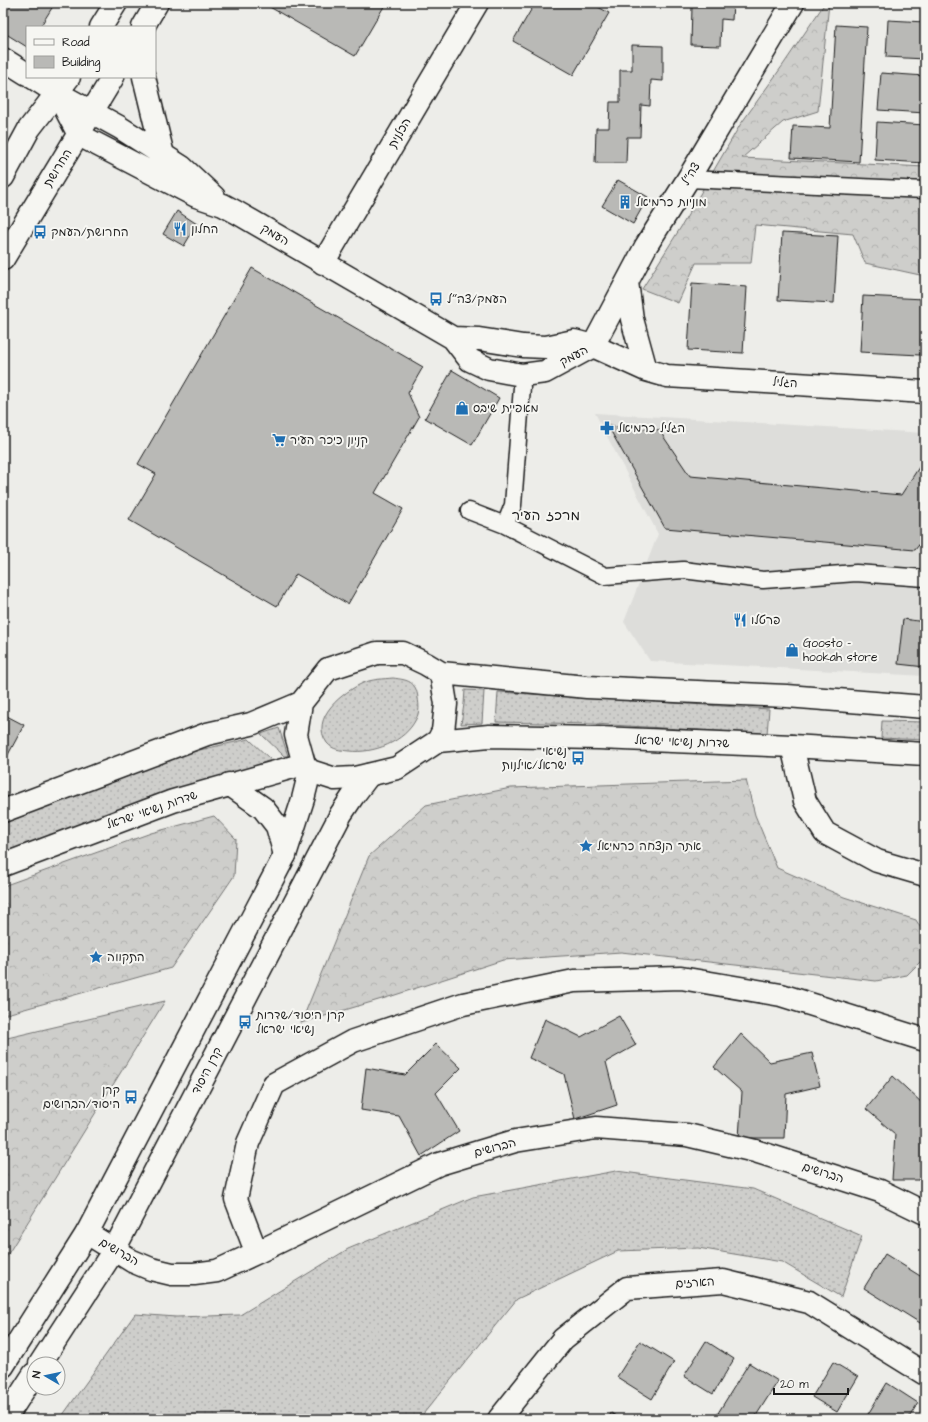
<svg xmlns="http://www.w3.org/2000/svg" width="928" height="1422" font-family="'Architects Daughter','Playpen Sans Hebrew',sans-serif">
	<defs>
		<pattern id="grass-dots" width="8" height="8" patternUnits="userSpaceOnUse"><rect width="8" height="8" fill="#cececb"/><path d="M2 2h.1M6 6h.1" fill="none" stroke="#b0b0ae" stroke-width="1.8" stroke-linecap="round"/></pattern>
		<pattern id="forest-crowns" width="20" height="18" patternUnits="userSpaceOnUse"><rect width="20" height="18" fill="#cececb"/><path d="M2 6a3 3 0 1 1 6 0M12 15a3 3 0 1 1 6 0" fill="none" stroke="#b0b0ae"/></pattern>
	</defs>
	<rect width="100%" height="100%" fill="#edede9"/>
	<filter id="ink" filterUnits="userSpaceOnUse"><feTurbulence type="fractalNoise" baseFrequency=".025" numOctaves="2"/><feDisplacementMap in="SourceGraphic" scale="8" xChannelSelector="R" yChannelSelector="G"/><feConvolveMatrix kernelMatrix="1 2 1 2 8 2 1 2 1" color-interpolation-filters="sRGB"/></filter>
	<g filter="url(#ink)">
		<path fill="#ddddda" d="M 595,413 L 925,433 L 925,676 L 650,661 L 624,622 L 658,534 Z"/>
		<path fill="url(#grass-dots)" stroke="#757574" d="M 393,678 C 408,680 416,681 418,698 C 419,705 420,712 416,719 C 405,742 373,754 349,751 C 340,750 333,750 327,743 C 309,718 343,692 363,683 C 372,679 383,679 393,678 Z
			M 465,690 L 484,691 L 482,723 L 461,724 L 464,704 Z
			M 498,692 L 769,709 L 767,734 L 594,724 L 496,722 Z
			M 882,721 L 925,722 L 925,740 L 881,738 Z
			M 279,728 L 288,756 L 284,756 L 261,734 Z
			M 249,739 L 271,760 L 3,853 L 3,823 L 195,751 Z
			M 616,1171 L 753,1189 L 862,1236 L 841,1297 L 782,1262 L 698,1248 L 618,1251 L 517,1299 L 419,1419 L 60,1419 L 135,1314 L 176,1317 L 240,1315 L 348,1249 L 473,1197 Z"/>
		<path fill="url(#forest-crowns)" stroke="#757574" d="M 825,3 L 829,3 L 818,111 L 783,122 L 742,158 L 925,167 L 925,268 L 920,275 L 865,263 L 853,234 L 755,225 L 751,263 L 696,263 L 678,303 L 642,289 L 681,227 L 740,125 L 783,65 Z
			M 746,780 L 755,815 L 777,868 L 844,897 L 916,920 L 925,935 L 925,957 L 907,975 L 876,981 L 621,952 L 503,960 L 392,996 L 301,1023 L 369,856 L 426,805 L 511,788 Z
			M 214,816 L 236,839 L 234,876 L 171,968 L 3,1015 L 3,886 L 151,833 Z
			M 165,1001 L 3,1262 L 3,1039 Z"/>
		<path fill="#b9b9b6" stroke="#1c1c1c" d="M 3,3 L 55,3 L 40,27 L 27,27 L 27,47 L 3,32 Z
			M 270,3 L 386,3 L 355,56 L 268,6 Z
			M 535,3 L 591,3 L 609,13 L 573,75 L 513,41 Z
			M 704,3 L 733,3 L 732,20 L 721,19 L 720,46 L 691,45 L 692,6 L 704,6 Z
			M 888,20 L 925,22 L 925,59 L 886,57 Z
			M 836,25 L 867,27 L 859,162 L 791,158 L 793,126 L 830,128 Z
			M 632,45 L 663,46 L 663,81 L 651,80 L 650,106 L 641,105 L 640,137 L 627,137 L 626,163 L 595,163 L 596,128 L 609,128 L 610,102 L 620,102 L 620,70 L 632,70 Z
			M 881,73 L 925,76 L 925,113 L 878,110 Z
			M 877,122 L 925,125 L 925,163 L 875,160 Z
			M 618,180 L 648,197 L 633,224 L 602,206 Z
			M 177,211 L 197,224 L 184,246 L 163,234 Z
			M 782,233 L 838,236 L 834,303 L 778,300 Z
			M 252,268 L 423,367 L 408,393 L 419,417 L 375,493 L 403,509 L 348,604 L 296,574 L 277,606 L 129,520 L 156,474 L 138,464 Z
			M 692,283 L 747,287 L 743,353 L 688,350 Z
			M 863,296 L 924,299 L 920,355 L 860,352 Z
			M 452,370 L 499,398 L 472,445 L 425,418 Z
			M 608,426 L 659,430 L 690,476 L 901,495 L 925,458 L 925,537 L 915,550 L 665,528 Z
			M 903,619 L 925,622 L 925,667 L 898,664 Z
			M 3,714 L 24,725 L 3,764 Z
			M 619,1016 L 636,1045 L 606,1062 L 617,1105 L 575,1119 L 564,1074 L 529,1058 L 545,1019 L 581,1037 Z
			M 741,1034 L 770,1062 L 812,1053 L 820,1086 L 786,1094 L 784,1138 L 739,1138 L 742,1092 L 714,1067 Z
			M 436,1044 L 461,1068 L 436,1093 L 459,1131 L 421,1156 L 399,1116 L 361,1110 L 366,1068 L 405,1075 Z
			M 893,1076 L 922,1103 L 925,1103 L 925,1180 L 892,1180 L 895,1134 L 866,1109 Z
			M 885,1254 L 925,1279 L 925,1326 L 864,1288 Z
			M 640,1341 L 674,1362 L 652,1399 L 617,1377 Z
			M 706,1341 L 734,1359 L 713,1394 L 684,1376 Z
			M 833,1362 L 858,1377 L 837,1412 L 812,1397 Z
			M 749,1363 L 778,1381 L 754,1419 L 728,1419 L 718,1413 Z
			M 887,1383 L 918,1403 L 908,1419 L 865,1419 Z
			M 611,1413 L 621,1419 L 608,1419 Z"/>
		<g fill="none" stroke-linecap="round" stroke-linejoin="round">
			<g stroke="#1c1c1c" stroke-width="19">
				<path id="pedestrian" d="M 688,179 L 925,190
					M 469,511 L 505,525 L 605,576 L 683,570 L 763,580 L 856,573 L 925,578
					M 505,525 L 513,505 L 522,387"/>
			</g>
			<g stroke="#1c1c1c" stroke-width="25">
				<path id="minor" d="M 3,59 L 27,74
					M 32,77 L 57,93 L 119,127 L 182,167 L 214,197
					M 79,135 L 196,196 L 223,205 L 236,212 L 453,338 L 470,360 L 489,369 L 522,375 L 545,372 L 593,346
					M 323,263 L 477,3
					M 627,282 L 632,319 L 646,370
					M 453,338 L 479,339 L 523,346 L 546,347 L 574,341 L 593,346 L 646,370 L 667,376 L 925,392
					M 593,346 L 646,246 L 688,179 L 793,3
					M 792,746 L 805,801 L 825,833 L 877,861 L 925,875
					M 87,1233 L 132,1261 L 151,1269 L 172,1274 L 194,1274 L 217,1271 L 258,1252 L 439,1164 L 515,1141 L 596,1128 L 687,1135 L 755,1151 L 880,1191 L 925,1213
					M 258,1252 L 252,1241 L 236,1199 L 248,1143 L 274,1084 L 353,1041 L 463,1004 L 574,981 L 681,978 L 781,995 L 925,1040
					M 499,1419 L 563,1339 L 627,1288 L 723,1281 L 809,1302 L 925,1374"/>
			</g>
			<g stroke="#1c1c1c" stroke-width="25">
				<path id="tertiary" d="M 101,27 L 116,3
					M 143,27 L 157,3
					M 144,77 L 163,155
					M 57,93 L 79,135
					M 3,177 L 29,129 L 69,77
					M 3,259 L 113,77
					M 40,1364 L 114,1250 L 341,814 L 353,796 L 369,775
					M 3,1366 L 87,1233 L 285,855 L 303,799 L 310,771
					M 5,1419 L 34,1374"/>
			</g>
			<g stroke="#1c1c1c" stroke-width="25">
				<path id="secondary" d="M 441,673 L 446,704 L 443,731 L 438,741 L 397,768 L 355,778 L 335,779 L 310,771 L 304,764 L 296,735 L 301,703 L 328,669 L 377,653 L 403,653 L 426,664 L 441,673 L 587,687 L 787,696 L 925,707
					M 438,741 L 489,736 L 599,738 L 792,746 L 925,754
					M 229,784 L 263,808 L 277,826 L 285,855
					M 3,811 L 207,734 L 251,724 L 301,703
					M 3,865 L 173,801 L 304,764"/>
			</g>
			<use href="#pedestrian" stroke="#f6f6f2" stroke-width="16"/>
			<use href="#minor" stroke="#f6f6f2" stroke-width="22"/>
			<use href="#tertiary" stroke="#f6f6f2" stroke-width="22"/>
			<use href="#secondary" stroke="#f6f6f2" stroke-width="22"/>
		</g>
	</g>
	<defs>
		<g id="building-bare" transform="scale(1.08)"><path d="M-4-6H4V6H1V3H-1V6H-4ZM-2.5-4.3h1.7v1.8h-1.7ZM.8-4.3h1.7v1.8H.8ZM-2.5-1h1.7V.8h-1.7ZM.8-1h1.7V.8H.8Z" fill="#1f6fb2" stroke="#f6f6f2" stroke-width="2.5" paint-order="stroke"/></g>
		<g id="restaurant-bare" transform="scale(1.08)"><path d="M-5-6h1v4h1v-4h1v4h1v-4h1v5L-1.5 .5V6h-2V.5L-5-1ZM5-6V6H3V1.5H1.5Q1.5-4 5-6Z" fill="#1f6fb2" stroke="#f6f6f2" stroke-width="2.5" paint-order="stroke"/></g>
		<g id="bus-bare" transform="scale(1.08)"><path d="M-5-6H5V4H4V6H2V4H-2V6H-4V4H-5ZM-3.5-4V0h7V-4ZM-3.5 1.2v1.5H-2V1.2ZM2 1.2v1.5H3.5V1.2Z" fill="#1f6fb2" stroke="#f6f6f2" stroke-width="2.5" paint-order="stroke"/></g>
		<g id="shop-bare" transform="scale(1.08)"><path d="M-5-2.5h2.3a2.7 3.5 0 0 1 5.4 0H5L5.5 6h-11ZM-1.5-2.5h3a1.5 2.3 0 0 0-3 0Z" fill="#1f6fb2" stroke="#f6f6f2" stroke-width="2.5" paint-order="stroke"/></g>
		<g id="pharmacy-bare" transform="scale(1.08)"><path d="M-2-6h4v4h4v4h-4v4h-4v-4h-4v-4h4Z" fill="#1f6fb2" stroke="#f6f6f2" stroke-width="2.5" paint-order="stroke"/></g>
		<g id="supermarket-bare" transform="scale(1.08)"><path d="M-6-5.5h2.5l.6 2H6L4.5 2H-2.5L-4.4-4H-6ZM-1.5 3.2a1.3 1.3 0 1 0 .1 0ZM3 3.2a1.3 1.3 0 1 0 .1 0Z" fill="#1f6fb2" stroke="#f6f6f2" stroke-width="2.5" paint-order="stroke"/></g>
		<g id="sight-bare" transform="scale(1.08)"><path d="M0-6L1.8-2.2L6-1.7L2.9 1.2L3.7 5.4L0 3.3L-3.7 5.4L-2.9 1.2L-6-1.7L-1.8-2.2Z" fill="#1f6fb2" stroke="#f6f6f2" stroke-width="2.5" paint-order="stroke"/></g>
	</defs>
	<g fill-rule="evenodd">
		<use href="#building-bare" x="625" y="202"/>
		<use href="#restaurant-bare" x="180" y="229"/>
		<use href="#bus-bare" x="40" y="232"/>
		<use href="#bus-bare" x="436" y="299"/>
		<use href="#shop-bare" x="462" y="408"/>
		<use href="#pharmacy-bare" x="607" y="428"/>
		<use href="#supermarket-bare" x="279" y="440"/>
		<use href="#restaurant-bare" x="740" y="620"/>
		<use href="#shop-bare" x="792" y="650"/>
		<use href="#bus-bare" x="578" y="758"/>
		<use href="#sight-bare" x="586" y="846"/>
		<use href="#sight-bare" x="96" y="957"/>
		<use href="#bus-bare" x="245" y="1022"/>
		<use href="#bus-bare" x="131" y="1097"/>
	</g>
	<g text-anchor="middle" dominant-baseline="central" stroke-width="4" stroke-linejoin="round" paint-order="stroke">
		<g font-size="12" fill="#1c1c1c" stroke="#f6f6f2">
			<text transform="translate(400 133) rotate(-60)">הכלנית</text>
			<text transform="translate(58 168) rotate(-58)">החרושת</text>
			<text transform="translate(691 174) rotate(-59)">צה״ל</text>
			<text transform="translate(275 235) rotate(30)">העמק</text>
			<text transform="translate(574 356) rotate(-28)">העמק</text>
			<text transform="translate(785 383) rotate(4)">הגליל</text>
			<text transform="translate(682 742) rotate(2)">שדרות נשיאי ישראל</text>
			<text transform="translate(152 810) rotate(-19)">שדרות נשיאי ישראל</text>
			<text transform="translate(207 1071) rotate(-62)">קרן היסוד</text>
			<text transform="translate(495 1148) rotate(-15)">הברושים</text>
			<text transform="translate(823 1173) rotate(18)">הברושים</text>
			<text transform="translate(119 1252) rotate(30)">הברושים</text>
			<text transform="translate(695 1283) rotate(-4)">הארזים</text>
		</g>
		<g font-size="12" fill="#1c1c1c" stroke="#f6f6f2" text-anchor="start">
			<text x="636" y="202">מוניות כרמיאל</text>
			<text x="191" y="229">החלון</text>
			<text x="51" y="232">החרושת/העמק</text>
			<text x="447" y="299">העמק/צה״ל</text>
			<text x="473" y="408">מאפיית שיבס</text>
			<text x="618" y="428">הגליל כרמיאל</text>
			<text x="290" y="440">קניון כיכר העיר</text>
			<text x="751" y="620">פרטלו</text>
			<text x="803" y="643">Goosto -<tspan x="803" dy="14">hookah store</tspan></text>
			<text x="567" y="751" text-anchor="end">נשיאי<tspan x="567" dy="14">ישראל/אילנות</tspan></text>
			<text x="597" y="846">אתר הנצחה כרמיאל</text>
			<text x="107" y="957">התקווה</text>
			<text x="256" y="1015">קרן היסוד/שדרות<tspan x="256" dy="14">נשיאי ישראל</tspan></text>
			<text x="120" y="1090" text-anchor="end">קרן<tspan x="120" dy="14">היסוד/הברושים</tspan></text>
		</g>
		<g font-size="14" fill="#1c1c1c" stroke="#f6f6f2">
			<text x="546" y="516">מרכז העיר</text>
		</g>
	</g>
	<rect width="928" height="1422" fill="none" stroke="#f6f6f2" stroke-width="16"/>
	<rect x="8" y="8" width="912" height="1406" fill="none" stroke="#1c1c1c" stroke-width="1.5" filter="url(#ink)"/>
	<rect x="26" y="26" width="130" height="52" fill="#f6f6f2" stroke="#9f9f9c"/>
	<rect x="34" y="39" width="20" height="6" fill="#f6f6f2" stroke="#9f9f9c"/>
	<text x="62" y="46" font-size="12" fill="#1c1c1c">Road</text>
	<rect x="34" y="56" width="20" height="12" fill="#b9b9b6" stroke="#9f9f9c"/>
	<text x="62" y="66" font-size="12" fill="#1c1c1c">Building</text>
	<g transform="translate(46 1376) rotate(279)"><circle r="19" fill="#f6f6f2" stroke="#9f9f9c"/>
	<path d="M0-3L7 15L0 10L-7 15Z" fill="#1f6fb2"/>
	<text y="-6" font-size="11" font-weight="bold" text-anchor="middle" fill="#1c1c1c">N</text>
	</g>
	<path d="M774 1388v6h74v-6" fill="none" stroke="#1c1c1c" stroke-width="2"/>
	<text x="780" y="1388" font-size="12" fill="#1c1c1c" stroke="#f6f6f2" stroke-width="3" paint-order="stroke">20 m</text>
</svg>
